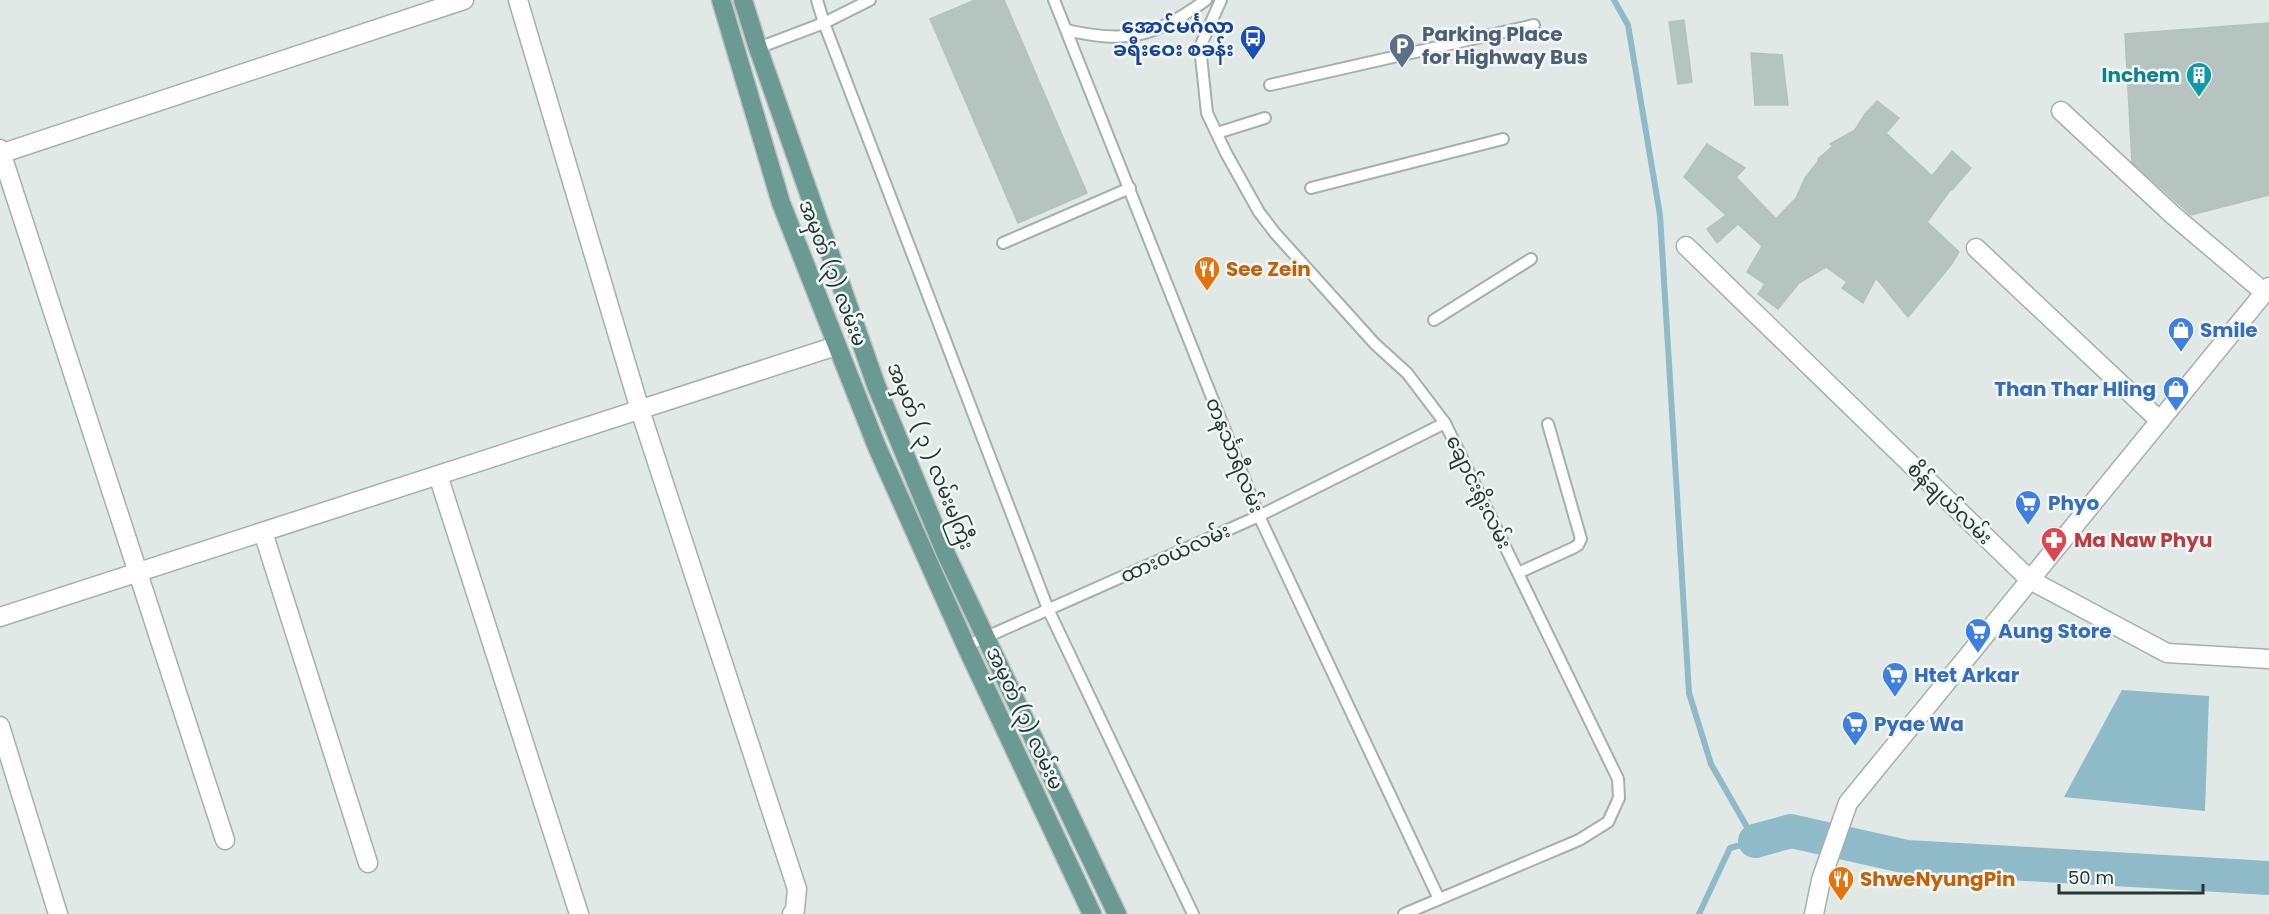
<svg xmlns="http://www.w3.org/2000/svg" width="2269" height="914" font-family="Poppins,'Noto Sans Myanmar',sans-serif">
	<rect width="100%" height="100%" fill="#e1e9e6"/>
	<path fill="#8fbac8" d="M 2122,690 L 2209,696 L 2205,811 L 2064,797 Z"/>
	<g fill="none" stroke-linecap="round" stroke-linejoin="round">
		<path stroke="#8fbac8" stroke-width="6" d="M 1614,0 L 1628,25 L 1660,215 L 1689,693 L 1711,764 L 1755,841 L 1730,848 L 1699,914"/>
		<path stroke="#8fbac8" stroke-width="34" d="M 1755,841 L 1791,831 L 1907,857 L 2269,878"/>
	</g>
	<path fill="#b6c4c0" stroke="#b4c2be" stroke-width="1.5" d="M 975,0 L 1004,0 L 1087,193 L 1018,223 L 930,19 Z
		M 1684,20 L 1692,82 L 1678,84 L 1669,22 Z
		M 2269,23 L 2269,195 L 2191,215 L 2132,162 L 2125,34 Z
		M 1751,53 L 1782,55 L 1788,105 L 1755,105 Z
		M 1877,101 L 1899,118 L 1886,133 L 1932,176 L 1952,151 L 1971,168 L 1952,190 L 1951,189 L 1927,222 L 1959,252 L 1951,265 L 1908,317 L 1876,278 L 1863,303 L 1842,288 L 1847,282 L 1826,267 L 1799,283 L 1778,309 L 1758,294 L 1765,284 L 1747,272 L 1762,246 L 1738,224 L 1717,243 L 1707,229 L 1726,215 L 1684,177 L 1707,144 L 1745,168 L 1736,177 L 1776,219 L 1796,198 L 1805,178 L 1819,160 L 1818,159 L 1833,146 L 1830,144 L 1855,130 L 1865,114 Z"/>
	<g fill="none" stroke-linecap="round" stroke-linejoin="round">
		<g stroke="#a4b0ad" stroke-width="14">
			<path id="lane" d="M 817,0 L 824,23 L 1048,609 L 1193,914
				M 1054,0 L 1259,516 L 1439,899
				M 1221,0 L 1200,47 L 1207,113 L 1226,153 L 1259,212 L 1275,233 L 1375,344 L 1407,373 L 1445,423 L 1618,779 L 1619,798 L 1608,822 L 1579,840 L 1404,914
				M 1066,30 C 1128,44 1154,37 1206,0
				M 758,48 L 824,23 L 870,0
				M 1270,85 L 1534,25
				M 1217,133 L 1265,118
				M 1311,188 L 1503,139
				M 1003,243 L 1130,188
				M 1434,320 L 1531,259
				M 1518,573 L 1573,548 L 1578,545 L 1581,539 L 1548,424
				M 966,646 L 1259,516 L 1445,423"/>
		</g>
		<g stroke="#a4b0ad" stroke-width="21">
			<path id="street" d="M 518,0 L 640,410 L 797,889 L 795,910 L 792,914
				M 2061,111 L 2174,216 L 2265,293
				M 0,149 L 225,840
				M 0,154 L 464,0
				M 1686,246 L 2030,580 L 2167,653 L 2269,659
				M 1976,248 L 2160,421
				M 438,475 L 579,914
				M 263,532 L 368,863
				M 0,617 L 836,346
				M 0,726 L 58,914
				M 1814,914 L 1821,880 L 1848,803 L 2269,287"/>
		</g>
		<g stroke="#bdc3c2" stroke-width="21">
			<path id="primary" d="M 721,0 L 781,203 L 877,447 L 966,646 L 1092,914
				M 743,0 L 758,48 L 876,385 L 946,554 L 1117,914"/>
		</g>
		<use href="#lane" stroke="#fff" stroke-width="10"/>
		<use href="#street" stroke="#fff" stroke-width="18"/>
		<use href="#primary" stroke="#6a9a92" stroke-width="18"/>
	</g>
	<defs>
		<g id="bus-pin" transform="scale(1.35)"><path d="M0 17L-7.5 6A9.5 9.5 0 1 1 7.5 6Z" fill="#1a4fb4" stroke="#f1f7f4"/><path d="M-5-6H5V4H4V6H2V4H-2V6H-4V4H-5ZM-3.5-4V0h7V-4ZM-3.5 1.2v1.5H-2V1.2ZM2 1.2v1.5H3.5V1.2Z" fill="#fff"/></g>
		<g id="parking-pin" transform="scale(1.35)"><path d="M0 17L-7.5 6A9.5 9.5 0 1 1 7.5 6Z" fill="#5c6f8a" stroke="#f1f7f4"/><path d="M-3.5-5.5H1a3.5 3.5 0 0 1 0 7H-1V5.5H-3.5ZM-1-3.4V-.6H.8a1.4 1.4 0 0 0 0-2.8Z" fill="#fff"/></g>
		<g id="building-pin" transform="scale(1.35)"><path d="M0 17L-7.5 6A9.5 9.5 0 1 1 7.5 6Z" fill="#0f9aa8" stroke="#f1f7f4"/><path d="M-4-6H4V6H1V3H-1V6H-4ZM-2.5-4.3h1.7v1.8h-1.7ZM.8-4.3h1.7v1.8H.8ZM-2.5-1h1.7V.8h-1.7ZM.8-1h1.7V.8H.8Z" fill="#fff"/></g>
		<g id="restaurant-pin" transform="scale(1.35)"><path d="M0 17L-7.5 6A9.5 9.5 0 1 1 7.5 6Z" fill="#e8710a" stroke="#f1f7f4"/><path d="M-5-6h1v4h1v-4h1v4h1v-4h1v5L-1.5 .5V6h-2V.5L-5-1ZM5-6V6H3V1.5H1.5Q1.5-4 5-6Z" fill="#fff"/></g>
		<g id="shop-pin" transform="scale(1.35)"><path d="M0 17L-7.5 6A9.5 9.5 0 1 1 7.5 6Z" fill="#3f7fe0" stroke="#f1f7f4"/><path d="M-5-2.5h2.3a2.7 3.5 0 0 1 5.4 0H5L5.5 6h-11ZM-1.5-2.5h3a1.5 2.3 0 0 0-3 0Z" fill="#fff"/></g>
		<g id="supermarket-pin" transform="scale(1.35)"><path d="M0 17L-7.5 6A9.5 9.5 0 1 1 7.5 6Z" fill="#3f7fe0" stroke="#f1f7f4"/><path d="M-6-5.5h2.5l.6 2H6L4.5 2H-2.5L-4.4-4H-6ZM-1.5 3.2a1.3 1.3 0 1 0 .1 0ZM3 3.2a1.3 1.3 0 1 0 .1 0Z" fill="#fff"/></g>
		<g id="pharmacy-pin" transform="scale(1.35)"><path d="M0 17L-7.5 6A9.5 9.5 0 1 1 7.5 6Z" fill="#e0444e" stroke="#f1f7f4"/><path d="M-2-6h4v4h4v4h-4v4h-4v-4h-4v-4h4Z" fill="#fff"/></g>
	</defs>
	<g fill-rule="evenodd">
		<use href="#bus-pin" x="1253" y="38"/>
		<use href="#parking-pin" x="1402" y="46"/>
		<use href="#building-pin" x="2199" y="75"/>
		<use href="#restaurant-pin" x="1207" y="269"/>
		<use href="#shop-pin" x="2181" y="330"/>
		<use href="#shop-pin" x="2176" y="389"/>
		<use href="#supermarket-pin" x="2028" y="503"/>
		<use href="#pharmacy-pin" x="2054" y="540"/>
		<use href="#supermarket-pin" x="1978" y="631"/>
		<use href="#supermarket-pin" x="1895" y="675"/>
		<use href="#supermarket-pin" x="1855" y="724"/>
		<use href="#restaurant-pin" x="1841" y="879"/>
	</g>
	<g text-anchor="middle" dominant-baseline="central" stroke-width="5" stroke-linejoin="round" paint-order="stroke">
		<g font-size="20" font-weight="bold" fill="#164399" stroke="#f1f7f4" text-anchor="end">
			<text x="1234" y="26">အောင်မင်္ဂလာ<tspan x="1234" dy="23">ခရီးဝေး စခန်း</tspan></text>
		</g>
		<g font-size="20" font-weight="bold" fill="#4e5e75" stroke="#f1f7f4" text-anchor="start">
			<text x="1422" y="34">Parking Place<tspan x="1422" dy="23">for Highway Bus</tspan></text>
		</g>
		<g font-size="20" font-weight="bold" fill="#0d838f" stroke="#f1f7f4" text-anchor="end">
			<text x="2180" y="75">Inchem</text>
		</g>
		<g font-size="20" font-weight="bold" fill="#c56008" stroke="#f1f7f4" text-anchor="start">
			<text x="1226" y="269">See Zein</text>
			<text x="1860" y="879">ShweNyungPin</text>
		</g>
		<g font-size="20" fill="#233834" stroke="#f1f7f4">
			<text transform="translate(833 273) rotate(69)">အမှတ် (၃) လမ်းမ</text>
			<text transform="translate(1235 455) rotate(68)">တနင်္သာရီလမ်း</text>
			<text transform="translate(931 456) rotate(68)">အမှတ် ( ၃ ) လမ်းမကြီး</text>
			<text transform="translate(1479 492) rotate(64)">ချောင်းရိုးလမ်း</text>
			<text transform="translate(1950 503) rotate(44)">စိန်ချယ်လမ်း</text>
			<text transform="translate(1175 553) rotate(-24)">ထားဝယ်လမ်း</text>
			<text transform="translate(1025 718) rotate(65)">အမှတ် (၃) လမ်းမ</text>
		</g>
		<g font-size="20" font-weight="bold" fill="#366cbe" stroke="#f1f7f4" text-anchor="start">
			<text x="2200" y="330">Smile</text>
			<text x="2156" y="389" text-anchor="end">Than Thar Hling</text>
			<text x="2048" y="503">Phyo</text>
			<text x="1998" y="631">Aung Store</text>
			<text x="1914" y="675">Htet Arkar</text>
			<text x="1874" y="724">Pyae Wa</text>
		</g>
		<g font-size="20" font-weight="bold" fill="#be3a42" stroke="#f1f7f4" text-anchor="start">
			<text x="2074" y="540">Ma Naw Phyu</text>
		</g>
	</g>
	<path d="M2059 884v9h144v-9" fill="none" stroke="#233834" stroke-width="3"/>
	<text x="2068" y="884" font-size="18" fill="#233834" stroke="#f1f7f4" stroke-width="4.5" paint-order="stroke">50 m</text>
</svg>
